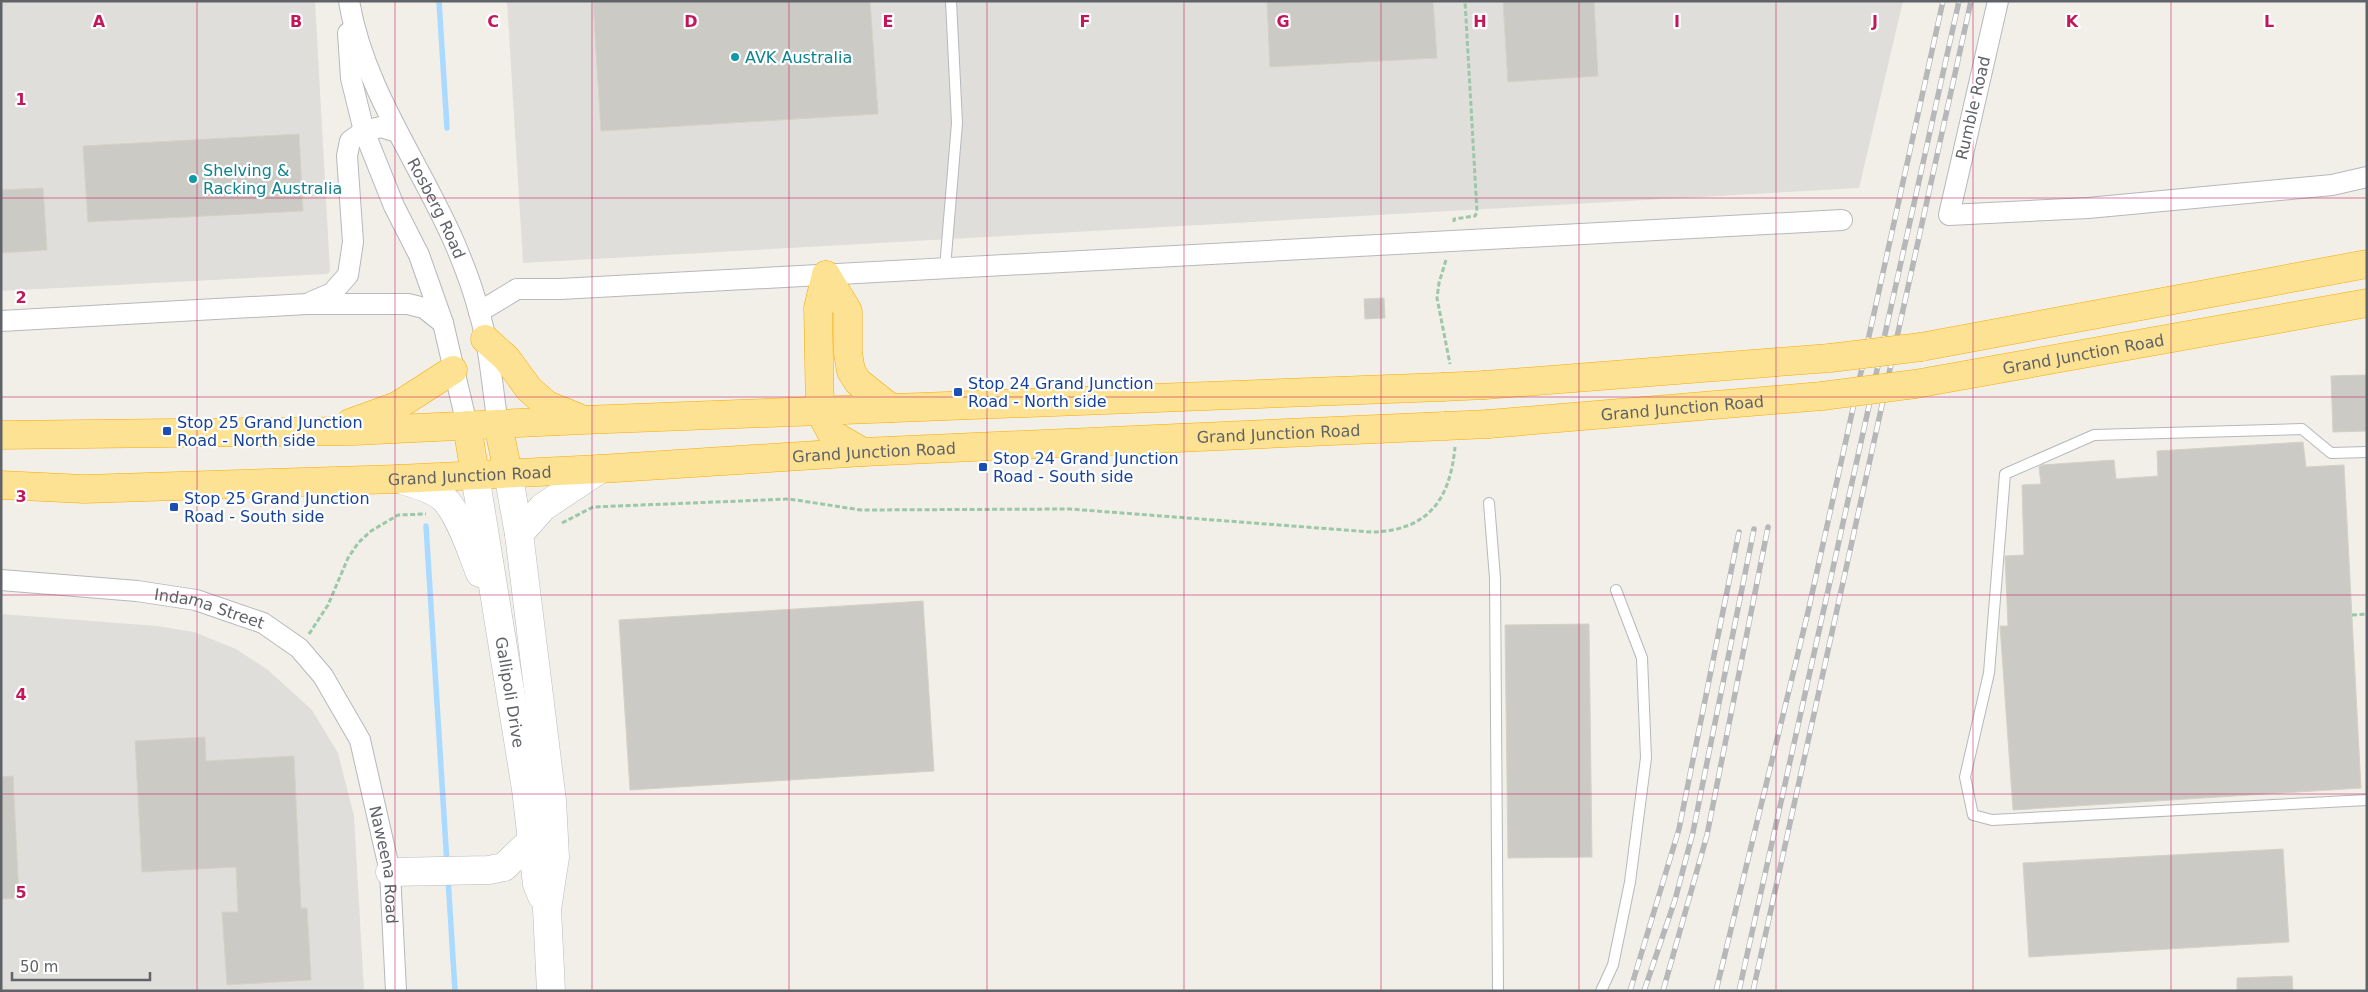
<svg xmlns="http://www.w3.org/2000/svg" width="2368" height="992" font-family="'DejaVu Sans',sans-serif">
	<rect width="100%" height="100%" fill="#f1efe8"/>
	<path fill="#e0deda" d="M 1,1 L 315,1 L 330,271 L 327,274 L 1,291 Z
		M 507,1 L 1903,1 L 1859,188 L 523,263 Z
		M 1,614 L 157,626 L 194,632 L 236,649 L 268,670 L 312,710 L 338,753 L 354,816 L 364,991 L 1,991 Z"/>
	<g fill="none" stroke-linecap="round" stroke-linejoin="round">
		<path stroke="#aadaff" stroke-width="5.5" d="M 439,1 L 447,128
			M 426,526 L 447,864
			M 448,878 L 455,991"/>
	</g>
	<path fill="#cccac5" stroke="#d6d1c6" d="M 593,1 L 870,1 L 878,114 L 601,131 Z
		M 1267,1 L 1433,1 L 1437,58 L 1270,67 Z
		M 1503,1 L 1594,1 L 1598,76 L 1508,82 Z
		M 299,134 L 303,211 L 88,222 L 83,146 Z
		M 43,188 L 47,250 L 1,253 L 1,190 Z
		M 1384,298 L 1385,318 L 1365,319 L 1364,299 Z
		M 2367,375 L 2367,431 L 2333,432 L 2331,376 Z
		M 2303,442 L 2306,467 L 2344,465 L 2361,788 L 2013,810 L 2000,626 L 2008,626 L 2005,556 L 2024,555 L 2022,485 L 2041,484 L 2039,467 L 2042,465 L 2114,460 L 2116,479 L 2158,476 L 2157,451 Z
		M 923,601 L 934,771 L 630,790 L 619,620 Z
		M 1589,624 L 1592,857 L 1508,858 L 1505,625 Z
		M 205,737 L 206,761 L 294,756 L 301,908 L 307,908 L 311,980 L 227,985 L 222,912 L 238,912 L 236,867 L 142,872 L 135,741 Z
		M 13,776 L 19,898 L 1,899 L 1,777 Z
		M 2283,849 L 2289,942 L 2029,957 L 2023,863 Z
		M 2292,976 L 2293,991 L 2237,991 L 2237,978 Z"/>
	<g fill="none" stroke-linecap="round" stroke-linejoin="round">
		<g stroke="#b5b8bc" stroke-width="12">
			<path id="lane" d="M 945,268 L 957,123 L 951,1
				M 2367,452 L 2331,453 L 2302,429 L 2094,435 L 2005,474 L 1989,673 L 1965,777 L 1973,815 L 1992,820 L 2367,800
				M 1489,503 L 1495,578 L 1498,991
				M 1601,991 L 1613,965 L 1630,882 L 1646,758 L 1642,658 L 1616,590"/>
		</g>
		<g stroke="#b5b8bc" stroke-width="22">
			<g id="street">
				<path id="s1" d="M 349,1 C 364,90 420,163 455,244 C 464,265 473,289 479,312 C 490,348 492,387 498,424"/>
				<path d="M 1998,1 L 1949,215 L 2088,208 L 2332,185 L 2367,177"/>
				<path d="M 348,33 L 351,78 L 364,131 L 394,206 L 419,255 L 443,323 L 467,425"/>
				<path d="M 311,302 L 332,293 L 348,275 L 353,242 L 347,156 L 350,141 L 364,131 L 381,127 L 397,132"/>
				<path d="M 479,312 L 517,289 L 560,289 L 1842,220"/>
				<path d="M 1,321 L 307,304 L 408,304 L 424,308 L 443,323"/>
				<path id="s2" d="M 1,580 L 137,591 L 196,600 L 263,623 L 299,648 L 323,676 L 360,740 L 390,872 L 396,991"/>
			</g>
		</g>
		<g stroke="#b6babf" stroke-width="29">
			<g id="secondary">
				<path d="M 508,473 L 519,534 L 552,801 L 555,857 L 547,909 L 551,991"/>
				<path id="s3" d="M 475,475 L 526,789 L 537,884 L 542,896"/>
				<path d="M 398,479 C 412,483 429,487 441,496 C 458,509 472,553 480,573"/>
				<path d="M 519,534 L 543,507 L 600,469"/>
				<path d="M 390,872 L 489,870 L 504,867 L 532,840"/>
			</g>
		</g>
		<g stroke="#f9ab00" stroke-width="29">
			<g id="highway">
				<path d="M 826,275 L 818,308 L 820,412 L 832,434 L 863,452"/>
				<path d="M 826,275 L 848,311 L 848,353 L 851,371 L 858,382 L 891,408"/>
				<path d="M 485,339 L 507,359 L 529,389 L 547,405 L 577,417"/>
				<path d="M 1921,347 L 2367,264"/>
				<path id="s4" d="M 1915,384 L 2367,303"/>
				<path d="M 1485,385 L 1830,358"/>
				<path d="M 350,423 L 397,406 L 453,370"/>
				<path d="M 498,424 L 508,473"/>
				<path id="s5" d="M 1489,424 L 1822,396"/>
				<path d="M 467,425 L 475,475"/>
				<path d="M 1,435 L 354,431 L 583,420 L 1442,387"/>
				<path id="s6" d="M 1,485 L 84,489 L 398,479 L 600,469 L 863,452 L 1445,426"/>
			</g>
		</g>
		<path stroke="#9cc7a9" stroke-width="3" stroke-dasharray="5 2.5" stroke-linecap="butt" d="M 1454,222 L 1454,219 L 1475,216 L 1477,212 L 1465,1
			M 1446,260 L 1439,283 L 1437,298 L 1450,364
			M 562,523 L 593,507 L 789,499 L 861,510 L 1070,509 L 1371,532 C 1427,531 1450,501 1455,447
			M 2352,615 L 2367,614
			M 309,634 L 328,605 L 348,558 L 358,543 L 371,531 L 398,515 L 426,514"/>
		<use href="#lane" stroke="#fff" stroke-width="10"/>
		<use href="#street" stroke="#fff" stroke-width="20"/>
		<use href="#secondary" stroke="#fff" stroke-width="28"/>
		<use href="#highway" stroke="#fde293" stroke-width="28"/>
		<g stroke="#b6b7b8" stroke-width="5.5">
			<path id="rail" d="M 1630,991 L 1679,829 L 1739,532
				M 1644,991 L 1675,900 L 1693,832 L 1754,529
				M 1663,991 L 1707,835 L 1768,527
				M 1716,991 L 1808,612 L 1943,1
				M 1739,991 L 1959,1
				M 1753,991 L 1971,1"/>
		</g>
		<use href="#rail" stroke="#fff" stroke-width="4" stroke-dasharray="11" stroke-linecap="butt"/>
		<g stroke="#f9ab00" stroke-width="29" stroke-linecap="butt">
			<path id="highway-bridge" d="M 1830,358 L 1921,347
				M 1442,387 L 1485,385
				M 1822,396 L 1915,384
				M 1445,426 L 1489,424"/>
		</g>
		<use href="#highway-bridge" stroke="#fde293" stroke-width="28"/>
	</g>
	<path fill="none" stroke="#c2185b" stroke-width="1" stroke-opacity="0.55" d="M 197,1 L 197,991M 395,1 L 395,991M 592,1 L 592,991M 789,1 L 789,991M 987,1 L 987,991M 1184,1 L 1184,991M 1381,1 L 1381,991M 1579,1 L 1579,991M 1776,1 L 1776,991M 1973,1 L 1973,991M 2171,1 L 2171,991M 1,198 L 2367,198M 1,397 L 2367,397M 1,595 L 2367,595M 1,794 L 2367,794"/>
	<g fill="#0f9aa8" stroke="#fff" stroke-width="2">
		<circle cx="735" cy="57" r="5"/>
		<circle cx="193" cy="179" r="5"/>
	</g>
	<g fill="#1a4fb4" stroke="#fff" stroke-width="2">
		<rect x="953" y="387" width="10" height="10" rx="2.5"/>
		<rect x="162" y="426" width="10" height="10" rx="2.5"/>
		<rect x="978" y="462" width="10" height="10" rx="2.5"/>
		<rect x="169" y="502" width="10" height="10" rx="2.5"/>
	</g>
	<g text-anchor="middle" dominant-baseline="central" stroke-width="4.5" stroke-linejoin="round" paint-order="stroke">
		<g font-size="16" fill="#0d838f" stroke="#fff" text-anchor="start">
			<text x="745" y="57">AVK Australia</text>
			<text x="203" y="170">Shelving &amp;<tspan x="203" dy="18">Racking Australia</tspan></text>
		</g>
		<g font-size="16" fill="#5f6368" stroke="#fff">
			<text transform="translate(1973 108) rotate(-77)">Rumble Road</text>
			<text stroke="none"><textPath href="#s1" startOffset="226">Rosberg Road</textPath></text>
			<text stroke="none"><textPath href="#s4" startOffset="171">Grand Junction Road</textPath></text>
			<text stroke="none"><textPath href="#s5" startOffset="194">Grand Junction Road</textPath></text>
			<text stroke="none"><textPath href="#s6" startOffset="1279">Grand Junction Road</textPath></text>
			<text stroke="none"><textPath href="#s6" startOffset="874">Grand Junction Road</textPath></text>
			<text stroke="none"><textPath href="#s6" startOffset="469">Grand Junction Road</textPath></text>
			<text stroke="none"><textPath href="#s2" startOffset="211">Indama Street</textPath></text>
			<text stroke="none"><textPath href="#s3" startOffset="220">Gallipoli Drive</textPath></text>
			<text stroke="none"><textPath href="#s2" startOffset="549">Naweena Road</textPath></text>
		</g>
		<g font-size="16" fill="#164399" stroke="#fff" text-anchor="start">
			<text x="968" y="383">Stop 24 Grand Junction<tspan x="968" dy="18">Road - North side</tspan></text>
			<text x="177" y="422">Stop 25 Grand Junction<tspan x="177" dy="18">Road - North side</tspan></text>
			<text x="993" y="458">Stop 24 Grand Junction<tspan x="993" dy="18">Road - South side</tspan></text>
			<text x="184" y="498">Stop 25 Grand Junction<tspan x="184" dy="18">Road - South side</tspan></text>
		</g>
	</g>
	<g font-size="16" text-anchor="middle" font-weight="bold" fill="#c2185b" stroke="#fff" stroke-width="4.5" stroke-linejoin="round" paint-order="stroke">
		<text x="99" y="27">A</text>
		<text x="296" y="27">B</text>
		<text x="493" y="27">C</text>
		<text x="691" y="27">D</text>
		<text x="888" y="27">E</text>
		<text x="1085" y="27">F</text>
		<text x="1283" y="27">G</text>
		<text x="1480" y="27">H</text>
		<text x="1677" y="27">I</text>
		<text x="1875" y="27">J</text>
		<text x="2072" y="27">K</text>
		<text x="2269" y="27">L</text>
		<text x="21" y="105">1</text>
		<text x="21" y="303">2</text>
		<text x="21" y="502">3</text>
		<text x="21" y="700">4</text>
		<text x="21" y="898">5</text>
	</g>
	<rect width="2368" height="992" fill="none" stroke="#5f6368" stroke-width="5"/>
	<path d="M12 972v8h138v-8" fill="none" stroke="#5f6368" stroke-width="2.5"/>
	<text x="20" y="972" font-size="15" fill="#5f6368" stroke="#ffffff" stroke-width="4" paint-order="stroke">50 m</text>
</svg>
